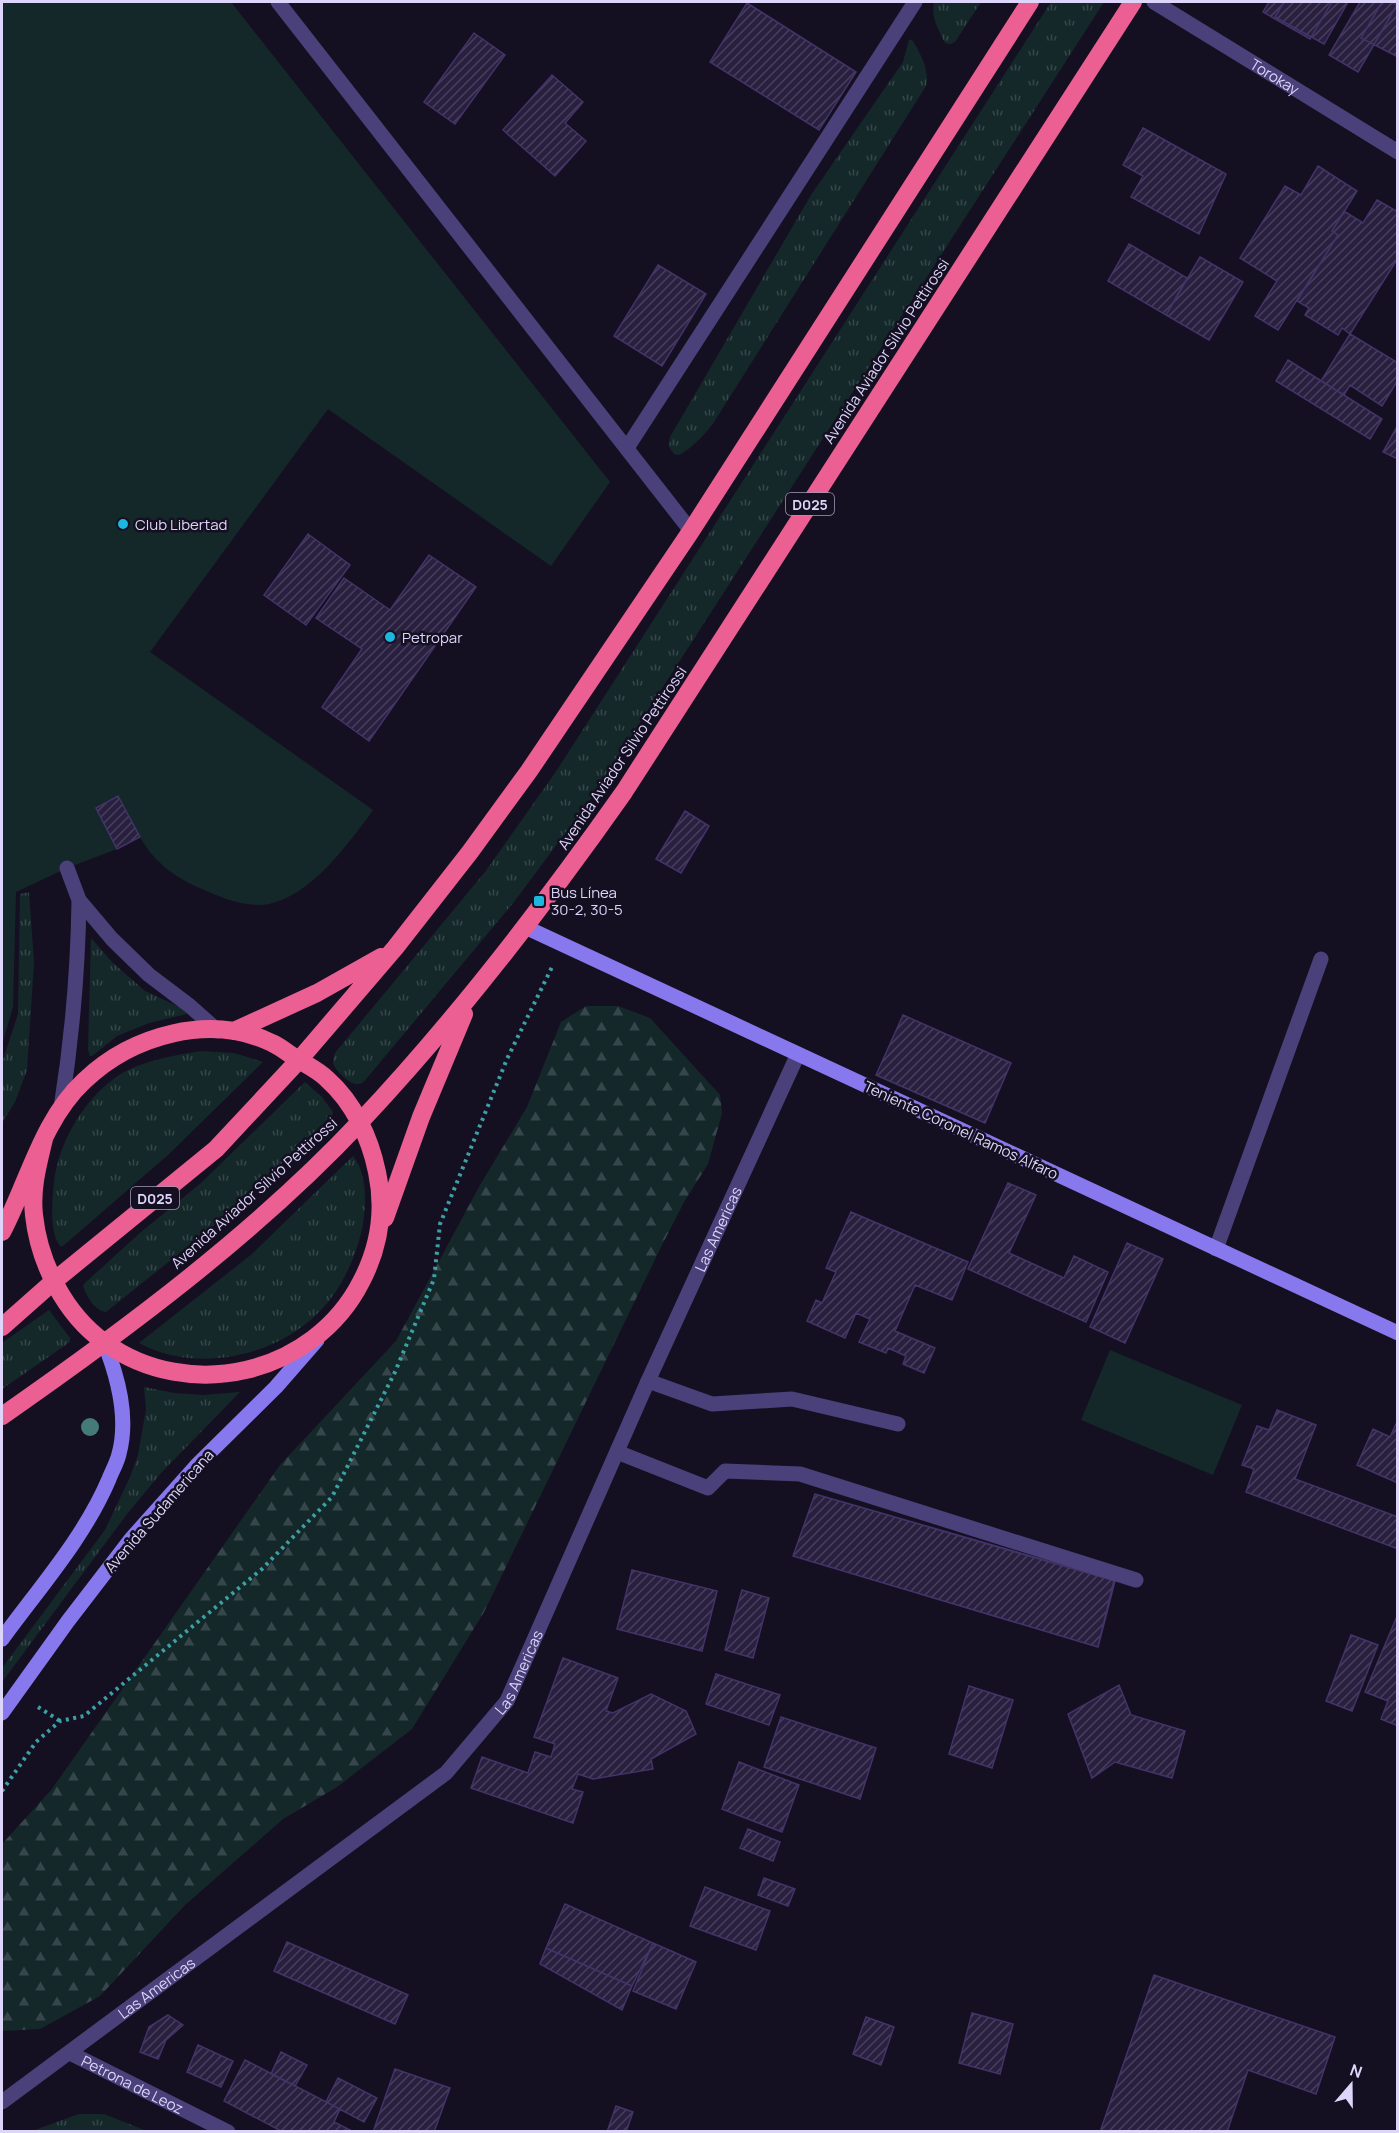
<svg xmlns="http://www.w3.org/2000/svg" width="1399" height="2133" font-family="Manrope,sans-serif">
	<defs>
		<pattern id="grass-tufts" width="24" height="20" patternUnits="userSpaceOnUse" patternTransform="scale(1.5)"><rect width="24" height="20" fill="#14282a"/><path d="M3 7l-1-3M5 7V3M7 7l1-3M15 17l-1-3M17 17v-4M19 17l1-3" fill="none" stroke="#36464a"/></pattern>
		<pattern id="forest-firs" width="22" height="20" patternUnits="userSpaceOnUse" patternTransform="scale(1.5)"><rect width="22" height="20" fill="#14282a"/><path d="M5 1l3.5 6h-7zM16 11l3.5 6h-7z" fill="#36464a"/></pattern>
		<pattern id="building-hatch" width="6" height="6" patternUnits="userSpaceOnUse" patternTransform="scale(1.5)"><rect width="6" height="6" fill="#291f3f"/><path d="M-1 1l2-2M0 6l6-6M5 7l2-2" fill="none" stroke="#483f5c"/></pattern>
	</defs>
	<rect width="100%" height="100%" fill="#151021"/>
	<path fill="url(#grass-tufts)" d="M 934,2 L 981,2 L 955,42 L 950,44 L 945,43 C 938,28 931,18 934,2 Z
		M 1051,2 L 1104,2 L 592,797 L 514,902 L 372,1072 C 368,1076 364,1084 358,1084 C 350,1085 335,1070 333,1063 C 333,1059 334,1056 335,1053 L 485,872 L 555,773 Z
		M 909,40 L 913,41 C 920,53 930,71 926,86 L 712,425 C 702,437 693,447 679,455 L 674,454 L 669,447 L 670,437 L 811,195 L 903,62 Z
		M 29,892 L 34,962 L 27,1070 L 15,1102 L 2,1123 L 2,1063 L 18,1014 L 20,894 Z
		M 91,938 L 112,962 L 145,991 L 186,1010 L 187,1014 L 149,1023 L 117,1036 L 92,1056 L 90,1056 L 88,1050 Z
		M 201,1051 L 234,1053 L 263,1062 L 169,1154 L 63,1246 L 60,1246 C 50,1232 52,1209 53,1192 C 54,1185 54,1177 56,1170 C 64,1131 94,1086 130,1069 C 153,1059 177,1055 201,1051 Z
		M 305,1082 L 322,1097 L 333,1112 L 332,1115 L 232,1211 L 106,1312 C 94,1310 87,1297 83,1286 L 85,1283 L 141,1232 L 201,1183 Z
		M 353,1156 C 366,1172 366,1198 364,1217 C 360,1249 343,1288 320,1311 C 276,1357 196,1374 139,1343 L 252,1254 Z
		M 49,1310 L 70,1338 L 70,1342 L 2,1389 L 2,1343 Z
		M 144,1387 L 174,1393 L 203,1395 L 240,1392 L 161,1473 L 127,1514 L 2,1682 L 2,1668 L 105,1530 L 130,1477 L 138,1455 L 146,1409 Z
		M 79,2114 L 104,2114 L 147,2131 L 32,2131 Z"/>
	<path fill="url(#forest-firs)" d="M 586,1006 L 618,1006 L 650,1018 L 720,1095 L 722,1113 L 708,1164 L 684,1202 L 662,1245 L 484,1612 L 412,1729 L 337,1787 L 283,1819 L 185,1905 L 100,1996 L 40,2029 L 2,2031 L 2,1844 L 52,1789 L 280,1465 L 396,1341 L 480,1185 L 527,1107 L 561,1022 Z"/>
	<path fill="#14282a" d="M 2,2 L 231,2 L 610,482 L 551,566 L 328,409 L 150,652 L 373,810 C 349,843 312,895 269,904 C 246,908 222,898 202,889 C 174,877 155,863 140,837 L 117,849 L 67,868 L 16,892 L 13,1007 L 2,1045 Z
		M 1110,1350 L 1242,1405 L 1213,1475 L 1081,1420 Z"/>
	<path fill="url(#building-hatch)" stroke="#443369" stroke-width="1.5" d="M 1269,2 L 1332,2 L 1310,39 L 1263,12 Z
		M 1284,2 L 1348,2 L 1324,44 L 1275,17 Z
		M 1360,2 L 1390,2 L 1397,5 L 1358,72 L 1329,55 Z
		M 1382,2 L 1398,2 L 1398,57 L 1361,38 Z
		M 747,3 L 856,72 L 819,130 L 710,62 Z
		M 474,33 L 505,55 L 455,124 L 424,102 Z
		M 552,75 L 583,102 L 565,123 L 586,141 L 555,176 L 503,130 Z
		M 1143,128 L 1226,174 L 1199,234 L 1131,197 L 1143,176 L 1123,165 Z
		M 1318,166 L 1357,191 L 1332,231 L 1338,235 L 1278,330 L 1255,316 L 1277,281 L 1240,258 L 1285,186 L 1301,195 Z
		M 1377,200 L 1398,212 L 1398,258 L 1350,334 L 1342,328 L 1338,335 L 1305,315 L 1309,308 L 1297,301 L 1338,235 L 1332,231 L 1344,211 L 1363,223 Z
		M 1129,244 L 1187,278 L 1166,315 L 1108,281 Z
		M 1200,257 L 1243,282 L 1209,340 L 1166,315 Z
		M 658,265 L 706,294 L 662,366 L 614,336 Z
		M 1350,334 L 1398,363 L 1398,380 L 1382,406 L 1350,385 L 1344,395 L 1321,381 Z
		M 1288,360 L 1382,419 L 1370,439 L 1276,381 Z
		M 1398,425 L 1398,459 L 1383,452 Z
		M 308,534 L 350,565 L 306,625 L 264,595 Z
		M 429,555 L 476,587 L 369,741 L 322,707 L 362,649 L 316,618 L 344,578 L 390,610 Z
		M 118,796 L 140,837 L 117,849 L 96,808 Z
		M 685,811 L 709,826 L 681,873 L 656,859 Z
		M 903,1015 L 1011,1063 L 985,1123 L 876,1075 Z
		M 1008,1183 L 1036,1195 L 1009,1253 L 1064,1278 L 1074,1256 L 1108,1272 L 1086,1322 L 968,1269 Z
		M 851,1212 L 968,1262 L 952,1300 L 915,1285 L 895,1331 L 935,1348 L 924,1373 L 903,1364 L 906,1356 L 888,1348 L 886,1353 L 859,1342 L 870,1319 L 856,1313 L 845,1338 L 807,1321 L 816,1300 L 822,1303 L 836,1272 L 826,1268 Z
		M 1127,1243 L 1163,1259 L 1125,1343 L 1090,1327 Z
		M 1277,1410 L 1316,1425 L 1295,1479 L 1398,1517 L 1398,1549 L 1246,1492 L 1254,1469 L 1242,1465 L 1257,1426 L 1269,1430 Z
		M 1396,1424 L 1398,1424 L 1398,1483 L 1357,1465 L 1373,1429 L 1390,1437 Z
		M 815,1494 L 1114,1580 L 1098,1647 L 793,1556 Z
		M 815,1494 L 1115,1581 L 1098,1647 L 793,1556 Z
		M 632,1570 L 717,1591 L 702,1651 L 617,1629 Z
		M 742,1590 L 769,1598 L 753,1658 L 725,1650 Z
		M 1398,1614 L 1398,1726 L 1381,1719 L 1388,1701 L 1365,1692 Z
		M 1351,1635 L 1378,1645 L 1352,1711 L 1326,1701 Z
		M 563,1658 L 618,1678 L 606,1711 L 613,1713 L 651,1694 L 686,1711 L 696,1734 L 651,1759 L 653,1769 L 593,1779 L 578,1774 L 572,1789 L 583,1792 L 573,1823 L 471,1788 L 482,1757 L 528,1773 L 535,1752 L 551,1757 L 555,1744 L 534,1737 Z
		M 716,1674 L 780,1695 L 769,1725 L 706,1704 Z
		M 1119,1685 L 1131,1715 L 1185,1731 L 1172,1778 L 1115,1762 L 1092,1778 L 1068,1714 Z
		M 969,1686 L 1013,1700 L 992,1768 L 949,1754 Z
		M 781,1717 L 876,1748 L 860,1799 L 764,1767 Z
		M 739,1762 L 799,1785 L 782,1832 L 722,1809 Z
		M 748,1829 L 780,1842 L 773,1861 L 740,1848 Z
		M 764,1878 L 795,1889 L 788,1906 L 758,1895 Z
		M 705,1887 L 770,1911 L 756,1950 L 690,1926 Z
		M 565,1904 L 653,1943 L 632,1986 L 546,1948 Z
		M 287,1942 L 408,1995 L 395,2024 L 274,1971 Z
		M 653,1943 L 696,1962 L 676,2009 L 633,1991 Z
		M 546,1948 L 632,1986 L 622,2010 L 540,1964 Z
		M 1154,1975 L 1335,2037 L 1316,2094 L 1248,2070 L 1227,2132 L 1100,2132 Z
		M 972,2013 L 1013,2024 L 1000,2074 L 959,2063 Z
		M 168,2015 L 183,2025 L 166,2040 L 158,2059 L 140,2052 L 149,2027 Z
		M 866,2017 L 894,2027 L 881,2065 L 853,2054 Z
		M 198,2045 L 233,2061 L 221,2087 L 187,2072 Z
		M 281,2052 L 307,2065 L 295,2086 L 271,2074 Z
		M 245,2060 L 340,2109 L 334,2122 L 354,2132 L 283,2132 L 224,2101 Z
		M 395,2069 L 450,2088 L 434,2132 L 373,2132 Z
		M 338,2078 L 377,2098 L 364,2122 L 326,2102 Z
		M 616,2106 L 633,2112 L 626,2132 L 607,2132 Z"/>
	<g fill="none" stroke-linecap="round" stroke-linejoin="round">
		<path stroke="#3da0a6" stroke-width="4" stroke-dasharray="3 4.5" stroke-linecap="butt" d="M 38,1707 L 60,1721
			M 2,1791 L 36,1742 L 60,1721 L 84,1716 L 262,1569 L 332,1497 L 395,1372 L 434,1279 L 440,1224 L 507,1059 L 552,967"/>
		<path stroke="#4a417a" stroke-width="15" d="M 67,868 L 79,900 L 112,939 L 149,975 L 190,1006 L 218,1031
			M 61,1108 C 72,1039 78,970 79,900
			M 1216,1249 L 1321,959
			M 648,1381 L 712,1404 L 792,1399 L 898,1424
			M 617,1452 L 708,1488 L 725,1471 L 800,1474 L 1136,1580"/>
		<g stroke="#4a417a" stroke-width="15">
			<path d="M 278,2 L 691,531"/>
			<path id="s1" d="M 1154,2 L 1398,152"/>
			<path d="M 627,448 L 915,2"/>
			<path id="s2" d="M 70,2053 L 228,2132"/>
			<path id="s3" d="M 2,2102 L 446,1773 L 507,1701 L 648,1381 L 798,1054"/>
		</g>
		<path stroke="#8878ee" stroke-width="15" d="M 525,927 L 1398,1333
			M 2,1639 C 39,1588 84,1538 109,1479 C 112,1471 117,1463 119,1454 C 129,1417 118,1377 104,1342
			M 2,1713 L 68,1621 L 131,1539 L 198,1464 L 276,1387 L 317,1340"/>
		<path stroke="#eb5f92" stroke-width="18" d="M 234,1031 L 317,993 L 381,957
			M 385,1218 L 421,1117 L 464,1014
			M 2,1232 C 28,1183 42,1120 84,1081 C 132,1035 210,1013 272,1043 C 281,1047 289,1054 297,1059 C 307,1065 319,1071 327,1079 C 354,1103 370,1138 377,1172 C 385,1210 379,1248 361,1282 C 314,1374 189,1404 104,1342 C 65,1314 39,1263 34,1215 C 31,1189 38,1164 44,1139
			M 2,1327 L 54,1281 L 216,1149 L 299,1060 L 395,948 L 470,852 L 529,771 L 691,531 L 1030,2
			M 2,1416 C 127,1329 257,1232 361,1121 C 458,1018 543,907 624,792 L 1133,2"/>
	</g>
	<circle fill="#447a7a" cx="90" cy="1427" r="9"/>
	<g fill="#1cb6df" stroke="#151021" stroke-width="2">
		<circle cx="123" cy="524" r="6"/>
		<circle cx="390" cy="637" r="6"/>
		<rect x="533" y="895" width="12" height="12" rx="3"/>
	</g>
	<g text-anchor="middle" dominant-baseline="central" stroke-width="5" stroke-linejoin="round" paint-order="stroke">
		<g fill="#151021" stroke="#a19ab9" stroke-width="1.5">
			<rect x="786" y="493" width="48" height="22" rx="4.5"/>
			<rect x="131" y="1187" width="48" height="22" rx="4.5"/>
		</g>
		<g font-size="14" font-weight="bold" fill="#ddd5fa">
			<text x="810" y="504">D025</text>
			<text x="155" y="1198">D025</text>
		</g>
		<g font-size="15" fill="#ddd5fa" stroke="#151021">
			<text stroke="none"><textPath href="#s1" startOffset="142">Torokay</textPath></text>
			<text transform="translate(886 351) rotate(-57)">Avenida Aviador Silvio Pettirossi</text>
			<text transform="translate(622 758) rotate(-56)">Avenida Aviador Silvio Pettirossi</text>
			<text transform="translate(961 1130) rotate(25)">Teniente Coronel Ramos Alfaro</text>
			<text transform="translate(254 1193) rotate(-42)">Avenida Aviador Silvio Pettirossi</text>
			<text stroke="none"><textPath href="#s3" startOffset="1164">Las Americas</textPath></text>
			<text transform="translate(159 1511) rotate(-49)">Avenida Sudamericana</text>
			<text stroke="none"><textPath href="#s3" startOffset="678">Las Americas</textPath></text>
			<text stroke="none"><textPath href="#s3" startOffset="192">Las Americas</textPath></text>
			<text stroke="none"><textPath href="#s2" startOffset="70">Petrona de Leoz</textPath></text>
		</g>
		<g font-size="15" fill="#ddd5fa" stroke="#151021" text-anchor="start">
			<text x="135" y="524">Club Libertad</text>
			<text x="402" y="637">Petropar</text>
			<text x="551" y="892">Bus Línea<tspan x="551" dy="17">30-2, 30-5</tspan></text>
		</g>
	</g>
	<rect width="1399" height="2133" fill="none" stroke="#ddd5fa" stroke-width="6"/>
	<g transform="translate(1351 2085) rotate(20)" stroke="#151021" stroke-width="4.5" paint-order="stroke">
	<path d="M0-4.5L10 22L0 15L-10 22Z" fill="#ddd5fa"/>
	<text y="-9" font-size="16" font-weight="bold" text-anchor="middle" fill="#ddd5fa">N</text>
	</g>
</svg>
